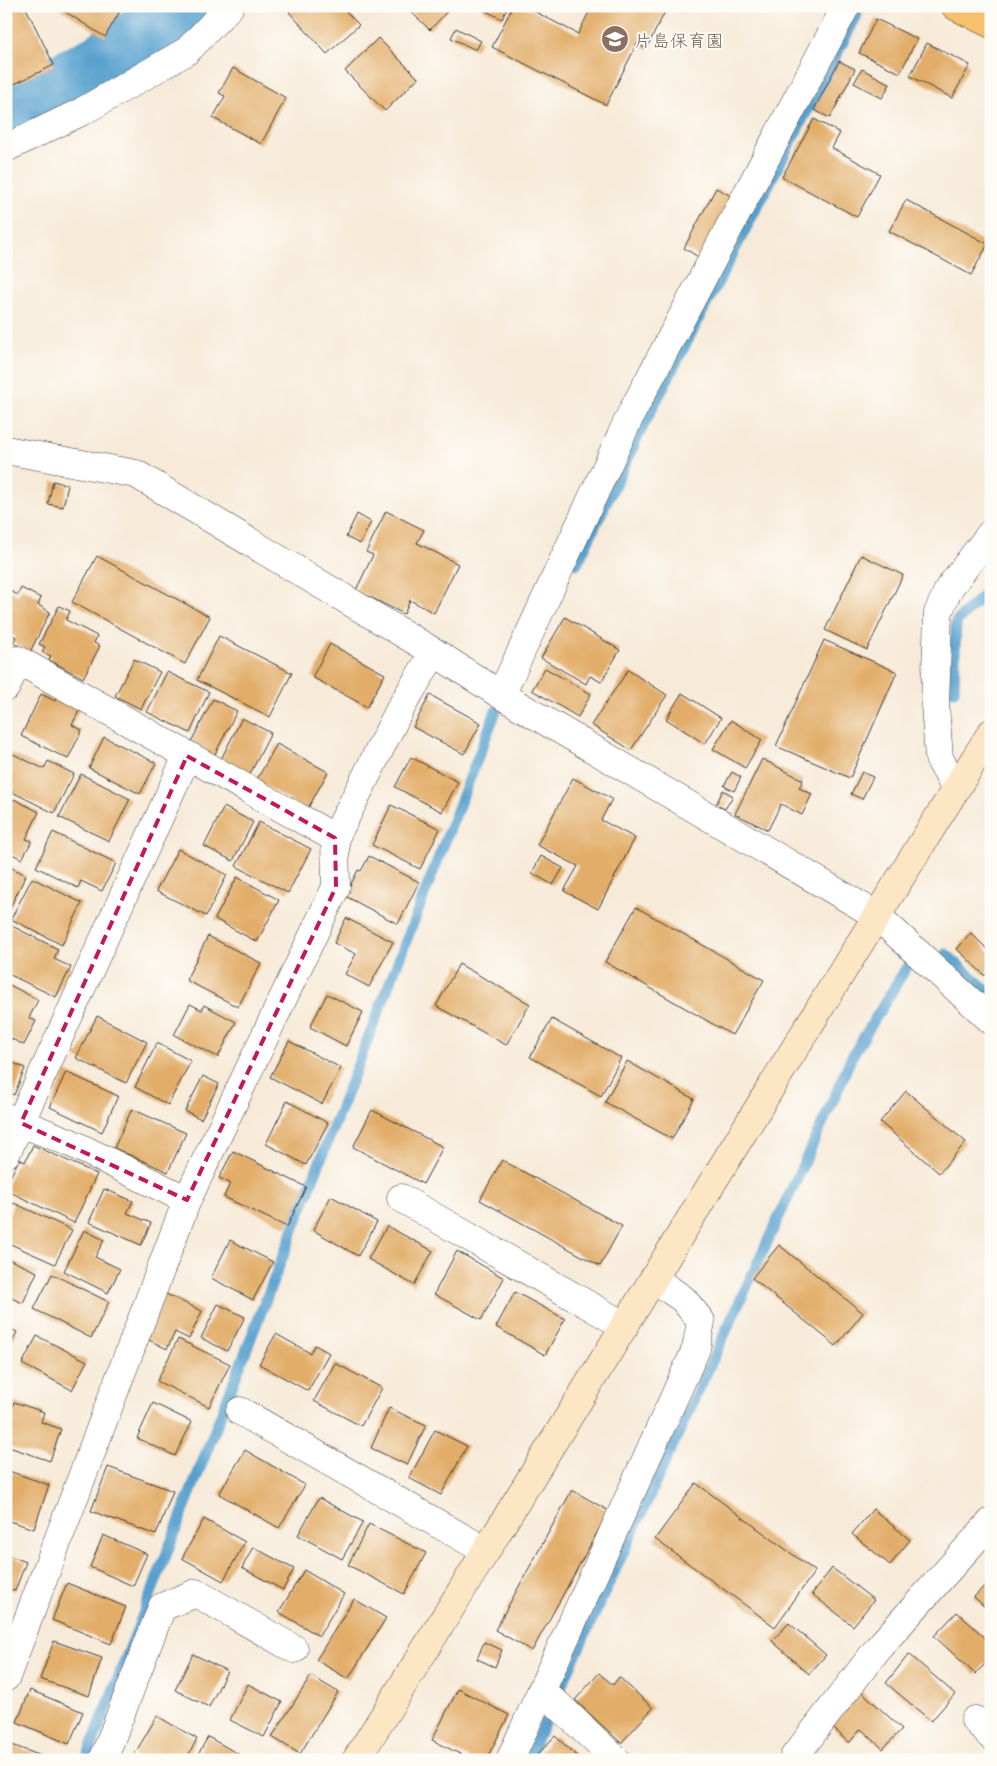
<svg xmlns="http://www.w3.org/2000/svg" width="997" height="1766" font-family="'Playpen Sans','Klee One',sans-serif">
	<rect width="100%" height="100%" fill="#fdfcf7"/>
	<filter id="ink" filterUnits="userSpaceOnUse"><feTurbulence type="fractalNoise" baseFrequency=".02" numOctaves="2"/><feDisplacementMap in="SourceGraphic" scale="10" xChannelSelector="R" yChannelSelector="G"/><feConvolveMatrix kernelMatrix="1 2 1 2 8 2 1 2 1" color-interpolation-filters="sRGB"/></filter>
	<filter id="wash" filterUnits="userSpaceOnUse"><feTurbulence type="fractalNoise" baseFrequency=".0096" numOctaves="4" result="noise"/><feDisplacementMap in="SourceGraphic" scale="20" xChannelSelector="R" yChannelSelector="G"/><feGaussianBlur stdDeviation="1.12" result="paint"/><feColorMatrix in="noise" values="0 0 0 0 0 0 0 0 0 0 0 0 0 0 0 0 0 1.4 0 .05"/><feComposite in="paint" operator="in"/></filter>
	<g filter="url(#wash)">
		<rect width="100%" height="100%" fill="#f7ead8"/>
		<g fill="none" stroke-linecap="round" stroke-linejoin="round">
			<path stroke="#58a1cf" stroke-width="11" d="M 577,564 L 641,430 L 857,15
				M 954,691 L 956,622 L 991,588
				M 946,954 L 991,994
				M 86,1760 L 496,711
				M 527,1760 L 835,1096 L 851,1058 L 911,960"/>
			<path stroke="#58a1cf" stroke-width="64" d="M 6,113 L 102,65 L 165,20 L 181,6"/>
		</g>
		<g id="blocks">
			<path fill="#e2ad69" d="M 21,6 L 25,6 L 54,65 L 6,88 L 6,14 Z
				M 56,6 L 123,6 L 105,37 Z
				M 295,6 L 341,6 L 359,25 L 327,54 L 289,12 Z
				M 405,6 L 452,6 L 430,30 Z
				M 483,6 L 508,6 L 502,19 L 482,9 Z
				M 513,6 L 524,6 L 578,34 L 592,6 L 668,6 L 646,49 L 637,44 L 606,105 L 492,47 Z
				M 876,19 L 917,39 L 900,73 L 859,53 Z
				M 456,28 L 481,41 L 476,50 L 451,38 Z
				M 378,38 L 418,78 L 385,111 L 345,71 Z
				M 927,43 L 970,65 L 952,98 L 910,76 Z
				M 839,61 L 855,69 L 830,118 L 814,110 Z
				M 233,68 L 286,98 L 261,144 L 213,118 L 225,96 L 219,93 Z
				M 862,69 L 890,84 L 882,98 L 854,83 Z
				M 814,119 L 840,133 L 832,148 L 880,174 L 857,217 L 782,177 Z
				M 716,188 L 733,197 L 700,258 L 684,248 Z
				M 906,200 L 988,244 L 971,275 L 889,231 Z
				M 53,481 L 68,485 L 63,507 L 48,504 Z
				M 386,511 L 424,530 L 417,543 L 458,564 L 434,613 L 410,600 L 404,614 L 356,590 L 373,555 L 366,552 Z
				M 357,514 L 371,522 L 360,544 L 346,537 Z
				M 861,555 L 903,575 L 867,650 L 825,630 Z
				M 97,556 L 210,617 L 185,664 L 72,602 Z
				M 21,588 L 41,598 L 38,605 L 50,612 L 30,652 L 13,643 L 16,637 L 6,632 L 6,589 L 18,595 Z
				M 59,606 L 70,611 L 66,620 L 97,636 L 94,643 L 100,646 L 83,678 L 49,660 L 51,656 L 42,652 L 45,647 L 39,644 Z
				M 565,617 L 620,650 L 601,682 L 590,676 L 586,684 L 541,658 Z
				M 219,636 L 292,673 L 270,717 L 197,680 Z
				M 824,640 L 897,672 L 850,778 L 776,746 Z
				M 330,644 L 385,674 L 367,707 L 312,677 Z
				M 134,659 L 160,672 L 141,709 L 115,696 Z
				M 545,668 L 591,694 L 578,717 L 532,690 Z
				M 628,670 L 667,695 L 631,750 L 591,725 Z
				M 167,672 L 209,692 L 190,733 L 147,712 Z
				M 682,693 L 721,718 L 705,744 L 666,719 Z
				M 41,694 L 55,701 L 57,696 L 81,707 L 72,725 L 82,730 L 68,759 L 21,736 Z
				M 430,695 L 481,723 L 464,754 L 413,727 Z
				M 213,699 L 237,711 L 213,758 L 189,746 Z
				M 242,718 L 271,733 L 248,778 L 219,763 Z
				M 731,720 L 762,740 L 745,768 L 713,749 Z
				M 104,737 L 156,763 L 140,794 L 89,768 Z
				M 277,744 L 328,772 L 307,810 L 256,781 Z
				M 11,753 L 44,769 L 48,761 L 74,774 L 54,813 L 6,789 L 6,763 Z
				M 411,757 L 458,782 L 442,812 L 395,787 Z
				M 762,759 L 803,780 L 799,788 L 812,794 L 802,815 L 781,804 L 768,830 L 735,814 Z
				M 732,772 L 741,777 L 734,791 L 724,786 Z
				M 862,772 L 873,777 L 862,799 L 851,794 Z
				M 81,774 L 130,799 L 109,841 L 59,817 Z
				M 573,778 L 612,799 L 601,820 L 635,838 L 598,909 L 564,891 L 578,866 L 537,845 Z
				M 723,790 L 733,796 L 725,809 L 716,805 Z
				M 14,799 L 39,812 L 26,839 L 32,841 L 22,859 L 6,851 L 6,815 Z
				M 391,805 L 440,829 L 420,869 L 372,845 Z
				M 224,807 L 253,822 L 233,861 L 204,846 Z
				M 259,822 L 311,849 L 288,893 L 236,866 Z
				M 53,832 L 116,863 L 102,891 L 81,881 L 78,888 L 36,867 Z
				M 178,849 L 227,875 L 206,916 L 156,891 Z
				M 369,856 L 419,882 L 398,924 L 345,896 L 358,870 L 361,871 Z
				M 541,856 L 563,868 L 553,885 L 532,873 Z
				M 6,865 L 26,875 L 8,912 L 6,911 Z
				M 237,877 L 279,900 L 257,942 L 215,919 Z
				M 32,878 L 82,903 L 62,945 L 11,919 Z
				M 636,907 L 764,980 L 732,1035 L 605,962 Z
				M 346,918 L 393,942 L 369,987 L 345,974 L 356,954 L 334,943 Z
				M 8,924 L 58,949 L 54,959 L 71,967 L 56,997 L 6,973 L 6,928 Z
				M 971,933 L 991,953 L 991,969 L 985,976 L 957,949 Z
				M 208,936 L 261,963 L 238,1007 L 186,980 Z
				M 459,964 L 530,1004 L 506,1045 L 436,1006 Z
				M 6,983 L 38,1000 L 29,1018 L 36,1021 L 24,1045 L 6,1036 L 9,1031 L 6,1029 Z
				M 327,994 L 363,1012 L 346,1046 L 310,1027 Z
				M 190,1004 L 202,1010 L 204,1005 L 236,1022 L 218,1057 L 174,1035 Z
				M 97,1016 L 147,1042 L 126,1083 L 76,1058 Z
				M 552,1019 L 621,1058 L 601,1096 L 530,1057 Z
				M 289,1041 L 341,1068 L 322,1104 L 270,1077 Z
				M 157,1043 L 191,1061 L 168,1105 L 135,1087 Z
				M 6,1060 L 25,1068 L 14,1095 L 6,1091 Z
				M 627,1061 L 694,1099 L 672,1139 L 605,1102 Z
				M 66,1072 L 118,1096 L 102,1132 L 50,1107 Z
				M 203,1076 L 219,1084 L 201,1119 L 185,1111 Z
				M 906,1091 L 966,1142 L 939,1173 L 880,1122 Z
				M 287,1101 L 328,1123 L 306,1165 L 266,1144 Z
				M 132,1109 L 186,1133 L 168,1172 L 114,1148 Z
				M 372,1110 L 443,1147 L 423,1184 L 353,1147 Z
				M 33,1145 L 97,1174 L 74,1223 L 6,1190 L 6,1186 L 19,1159 L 25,1162 Z
				M 233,1151 L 306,1187 L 287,1227 L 224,1197 L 230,1183 L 219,1178 Z
				M 502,1160 L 622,1226 L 600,1266 L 480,1200 Z
				M 104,1189 L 133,1201 L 127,1213 L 151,1223 L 141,1245 L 89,1222 Z
				M 331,1196 L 377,1222 L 358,1256 L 313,1230 Z
				M 14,1203 L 72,1230 L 55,1264 L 6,1242 L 6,1220 Z
				M 387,1226 L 433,1251 L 414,1285 L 368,1259 Z
				M 84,1230 L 104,1240 L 95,1257 L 120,1269 L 108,1293 L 64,1271 Z
				M 230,1240 L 273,1262 L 253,1300 L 211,1278 Z
				M 779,1245 L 863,1313 L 836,1346 L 752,1278 Z
				M 457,1251 L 504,1278 L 481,1320 L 434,1294 Z
				M 6,1258 L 37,1272 L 23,1303 L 6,1296 Z
				M 52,1274 L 109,1302 L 91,1338 L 34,1309 Z
				M 515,1292 L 565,1319 L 545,1355 L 496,1327 Z
				M 164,1293 L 202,1311 L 189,1339 L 175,1332 L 167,1349 L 143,1337 Z
				M 218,1304 L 245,1317 L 227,1351 L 201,1338 Z
				M 6,1327 L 17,1332 L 6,1354 Z
				M 276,1334 L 310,1353 L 315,1345 L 329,1353 L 308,1391 L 259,1364 Z
				M 37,1336 L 87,1361 L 72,1390 L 22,1364 Z
				M 178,1339 L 230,1364 L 209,1407 L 157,1381 Z
				M 335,1363 L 382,1388 L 361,1426 L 314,1401 Z
				M 14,1402 L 44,1412 L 41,1422 L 61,1429 L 50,1461 L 6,1446 L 6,1424 Z
				M 153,1403 L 192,1422 L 175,1456 L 137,1438 Z
				M 389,1408 L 426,1425 L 407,1465 L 371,1448 Z
				M 435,1430 L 467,1446 L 441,1495 L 409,1478 Z
				M 245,1450 L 305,1485 L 279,1528 L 219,1494 Z
				M 108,1467 L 173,1491 L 156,1535 L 91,1511 Z
				M 6,1470 L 49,1485 L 34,1529 L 6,1520 Z
				M 696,1483 L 815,1571 L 775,1627 L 655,1539 Z
				M 572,1490 L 609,1511 L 532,1651 L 495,1630 Z
				M 319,1498 L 363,1522 L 342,1559 L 298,1535 Z
				M 873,1509 L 910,1540 L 890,1565 L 852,1534 Z
				M 204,1519 L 245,1542 L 223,1581 L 182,1558 Z
				M 369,1524 L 426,1553 L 404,1594 L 348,1565 Z
				M 103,1535 L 147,1554 L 133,1586 L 90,1567 Z
				M 253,1547 L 294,1569 L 283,1590 L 242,1568 Z
				M 6,1554 L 26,1562 L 15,1591 L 6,1588 Z
				M 832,1568 L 874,1600 L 853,1626 L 812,1594 Z
				M 304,1570 L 344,1594 L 319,1636 L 279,1612 Z
				M 991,1579 L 991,1613 L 974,1597 Z
				M 67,1583 L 126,1607 L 111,1644 L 52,1620 Z
				M 354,1599 L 386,1618 L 348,1679 L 316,1660 Z
				M 957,1612 L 991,1643 L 991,1658 L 975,1674 L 934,1636 Z
				M 789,1623 L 826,1655 L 809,1674 L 772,1641 Z
				M 54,1641 L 102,1658 L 89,1696 L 40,1679 Z
				M 484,1642 L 502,1650 L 495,1667 L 477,1659 Z
				M 193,1654 L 227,1671 L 209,1707 L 175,1690 Z
				M 909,1654 L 955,1694 L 931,1721 L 886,1683 Z
				M 599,1673 L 613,1685 L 619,1677 L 653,1708 L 621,1743 L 575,1700 Z
				M 311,1676 L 338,1692 L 300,1754 L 272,1737 Z
				M 248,1684 L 282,1702 L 264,1737 L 230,1720 Z
				M 458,1689 L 509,1715 L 486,1760 L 472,1760 L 432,1740 Z
				M 30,1690 L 83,1712 L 69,1744 L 17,1722 Z
				M 861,1691 L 902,1729 L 883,1749 L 861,1729 L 849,1743 L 830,1725 Z
				M 157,1716 L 197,1739 L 186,1760 L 142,1760 L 134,1755 Z
				M 555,1736 L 578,1757 L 576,1760 L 532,1760 Z
				M 208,1737 L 249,1760 L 195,1760 Z
				M 12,1745 L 52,1760 L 7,1760 Z"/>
		</g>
	</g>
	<g filter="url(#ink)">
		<use href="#blocks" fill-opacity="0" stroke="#3d3b38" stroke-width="1"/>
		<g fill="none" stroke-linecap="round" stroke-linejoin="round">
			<g stroke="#3d3b38" stroke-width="29">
				<path id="street" d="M 6,148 L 83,111 L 187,51 L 230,6
					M 6,450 L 136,474 L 434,652 L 501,695 L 876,915 L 991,1020
					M 6,687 L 18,660 L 335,838
					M 501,695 L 632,412 L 846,6
					M 956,789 L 939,758 L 935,705 L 938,613 L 949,588 L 991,533
					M 6,1117 L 71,1143 L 187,1200
					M 6,1154 L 187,756
					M 401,1198 L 625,1326
					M 240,1411 L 486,1551
					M 6,1677 L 187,1200 L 336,887 L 335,838 L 400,709 L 434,652
					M 541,1691 L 557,1704 L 616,1760
					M 975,1720 L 991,1736
					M 794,1757 L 879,1647 L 991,1522
					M 103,1760 L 162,1607 L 196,1593 L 294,1649
					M 510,1760 L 696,1349 L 701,1321 L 683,1299 L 654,1279"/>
			</g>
			<g stroke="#3d3b38" stroke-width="29">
				<path id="secondary" d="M 356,1760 C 570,1419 776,1074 991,733"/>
			</g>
			<g stroke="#3d3b38" stroke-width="29">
				<path id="highway" d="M 955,6 L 991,24"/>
			</g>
			<use href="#street" stroke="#fff" stroke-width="28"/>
			<use href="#secondary" stroke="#fce6c4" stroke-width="28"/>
			<use href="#highway" stroke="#f7c06c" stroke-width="28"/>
		</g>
	</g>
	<path fill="none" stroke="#c2185b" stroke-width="4" stroke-dasharray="10 6" stroke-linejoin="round" d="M 187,756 L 335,838 L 336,887 L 187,1200 L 21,1123 Z"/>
	<defs>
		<g id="school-disc" transform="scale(1.4375)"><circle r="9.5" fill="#8d6e63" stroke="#fdfcf7"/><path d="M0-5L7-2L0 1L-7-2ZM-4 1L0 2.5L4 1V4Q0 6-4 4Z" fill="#fff"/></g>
	</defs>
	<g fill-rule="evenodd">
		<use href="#school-disc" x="615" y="39"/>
	</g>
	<g text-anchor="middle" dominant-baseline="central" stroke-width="4" stroke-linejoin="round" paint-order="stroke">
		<g font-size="18" fill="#785e54" stroke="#fdfcf7" text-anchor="start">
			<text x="634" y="39">片島保育園</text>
		</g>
	</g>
	<rect width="997" height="1766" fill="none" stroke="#fdfcf7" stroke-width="25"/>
</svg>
